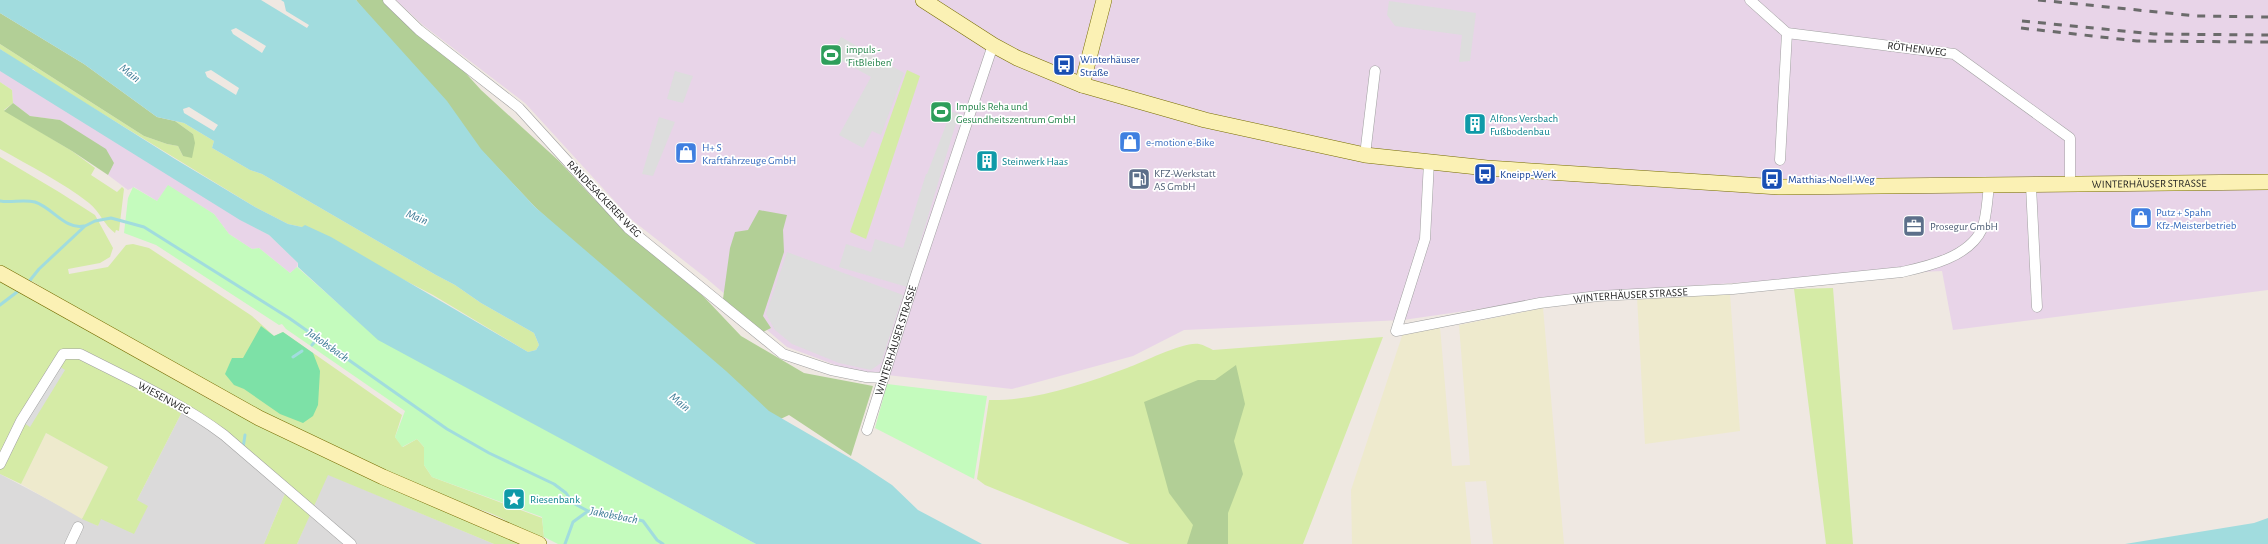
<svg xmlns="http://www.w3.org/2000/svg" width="2268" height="544" font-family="'Alegreya Sans',sans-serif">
	<rect width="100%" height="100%" fill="#efe8e2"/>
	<path fill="#dbdada" d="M 184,408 L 287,489 L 264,544 L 0,544 L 0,474 L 98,526 L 100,519 L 137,500 Z
		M 327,474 L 494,544 L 297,544 Z"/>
	<path fill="#e8d4e8" d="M 396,0 L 2268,0 L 2268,290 L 1953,330 L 1942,271 L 1858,275 L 1597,292 L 1403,320 L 1184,330 L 1133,356 L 1012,389 L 869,373 L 838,366 L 787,347 L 706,278 L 632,220 L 525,103 L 424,26 Z
		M 0,68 L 245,222 L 269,235 L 298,263 L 297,267 L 290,273 L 259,248 L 252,249 L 229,234 L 214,214 L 168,186 L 157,201 L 134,187 L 128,190 L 108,175 L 113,163 L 60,120 L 30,116 L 13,103 L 12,90 L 0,82 Z"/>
	<path fill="#eeeacd" d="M 1730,294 L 1740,431 L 1645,444 L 1637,297 Z
		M 1543,308 L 1564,544 L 1493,544 L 1486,481 L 1465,482 L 1471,544 L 1352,544 L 1351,490 L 1403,333 L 1440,327 L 1452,466 L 1470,465 L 1459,325 Z
		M 46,433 L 108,467 L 82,519 L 21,484 Z"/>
	<path fill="#d5eba6" d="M 0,44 L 144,136 L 167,144 L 178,146 L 183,156 L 193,134 L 175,121 L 184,123 L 214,141 L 212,148 L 214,149 L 250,170 L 262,174 L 436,275 L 455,285 L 481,303 L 534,333 L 539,345 L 536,350 L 528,352 L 433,295 L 302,227 L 288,224 L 255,207 L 41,76 L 33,69 L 31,70 L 0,49 Z
		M 907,70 L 920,76 L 866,239 L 850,232 Z
		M 0,82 L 12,90 L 13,103 L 4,110 L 72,151 L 95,168 L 91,175 L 117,192 L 122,187 L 124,189 L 119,231 L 116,230 L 115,233 C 104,225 100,212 89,203 C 62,182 30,166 0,149 Z
		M 0,157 L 59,192 L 95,215 L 113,248 L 110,257 L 100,263 L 68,269 L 69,274 L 108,267 L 126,245 L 133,244 L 149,248 L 252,316 L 274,336 L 283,332 L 402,415 L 395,437 L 403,447 L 417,439 L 424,447 L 424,465 L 432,477 L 542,518 L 544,537 C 526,538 514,524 499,517 C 487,511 474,507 461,506 L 278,422 L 62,303 C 50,293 38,283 24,278 C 15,274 8,272 0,267 Z
		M 0,280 L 226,409 L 379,482 L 520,544 L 494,544 L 328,475 L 297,544 L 264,544 L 287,489 L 184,408 L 137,500 L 148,506 L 134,534 L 101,519 L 98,526 L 82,519 L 108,467 L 46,433 L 21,484 L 0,474 Z
		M 1833,288 L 1853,544 L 1826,544 L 1794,289 Z
		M 1383,337 L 1303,544 L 1130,544 L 985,485 L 977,479 L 989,400 C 1035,401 1084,384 1127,368 C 1143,362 1185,341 1199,344 C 1204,345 1209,348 1213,350 Z"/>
	<path fill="#b2cf96" d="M 356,0 L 386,0 L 443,48 L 481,90 L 559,161 L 594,199 L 704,297 L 741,336 L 804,373 L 873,386 L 851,456 L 789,415 L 770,424 L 535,207 L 481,150 L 428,102 L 396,51 Z
		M 0,13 L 84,64 L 157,117 L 175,121 L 193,134 L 195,143 L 192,158 L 183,156 L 178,146 L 167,144 L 144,136 L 0,44 Z
		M 13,103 L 30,116 L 60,120 L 106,149 L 114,163 L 108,175 L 72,151 L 4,111 Z
		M 759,210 L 787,215 L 783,230 L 784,252 L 763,316 L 771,328 L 763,332 L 723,299 L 730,248 L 735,232 L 748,230 Z
		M 1236,365 L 1245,404 L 1234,441 L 1243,474 L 1228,513 L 1228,544 L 1187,544 L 1193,525 L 1169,493 L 1144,402 L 1198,380 L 1215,380 Z"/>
	<path fill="#c4fbbd" d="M 168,185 L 214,214 L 229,234 L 252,249 L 259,248 L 290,273 L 297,267 L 378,339 L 756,544 L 558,544 L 544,537 L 542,517 L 432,477 L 424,465 L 424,447 L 417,439 L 402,447 L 395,437 L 405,411 L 286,329 L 282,324 L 279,325 L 156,245 L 124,233 L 128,198 L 133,187 L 157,201 Z
		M 887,384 L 987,396 L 974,479 L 875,428 Z"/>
	<path fill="#7de1a7" d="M 261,326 L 274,336 L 283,332 L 313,353 L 320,371 L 318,405 L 313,416 L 303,423 L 280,414 L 244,389 L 234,385 L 225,374 L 232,358 L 243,358 Z"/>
	<path fill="#ddd" d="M 1389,1 L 1476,13 L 1470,61 L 1459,62 L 1462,35 L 1395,26 L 1387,15 Z
		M 841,37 L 904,73 L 881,135 L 872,131 L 863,148 L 839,135 L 871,77 L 831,55 Z
		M 675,71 L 693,76 L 683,103 L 667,99 Z
		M 951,112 L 959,113 L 907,287 L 839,267 L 846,244 L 871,252 L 875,239 L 903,248 L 926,174 L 927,174 Z
		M 659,117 L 675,122 L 653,176 L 642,174 Z
		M 787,252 L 903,295 L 881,363 L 871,370 L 839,363 L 792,344 L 775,330 L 766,314 Z
		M 56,364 L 65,370 L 30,427 L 21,421 Z"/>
	<path fill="#a1dcde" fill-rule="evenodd" d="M 0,0 L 261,0 L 307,28 L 309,25 L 286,11 L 284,2 L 281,0 L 356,0 L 447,101 L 481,149 L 535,207 L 726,371 L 769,411 L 857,462 L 892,485 L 918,510 L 982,544 L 756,544 L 378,340 L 298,267 L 298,263 L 269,235 L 240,220 L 0,71 L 0,49 L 175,159 L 255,207 L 288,224 L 302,227 L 305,225 L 331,237 L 528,352 L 536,350 L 539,345 L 534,333 L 481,303 L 455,285 L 436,275 L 262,174 L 250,170 L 214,149 L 212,148 L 214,141 L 184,123 L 157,117 L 84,64 L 0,13 ZM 236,28 L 266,46 L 262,53 L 233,34 L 231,30 ZM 211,70 L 239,88 L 236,95 L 207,77 L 205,72 ZM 189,107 L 218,125 L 214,131 L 184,113 L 183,109 Z
		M 2268,518 L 2268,544 L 2125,544 L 2254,523 Z"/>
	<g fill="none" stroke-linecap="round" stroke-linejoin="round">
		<path stroke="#a1dcde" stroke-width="3" d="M 0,201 C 12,203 23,199 35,202 C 53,208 65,230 84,226
			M 27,284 L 39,269 L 85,226 L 95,221 L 111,218 L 144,227 L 289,318 L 447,429 L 489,453 L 554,484 L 566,493 L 573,503 L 588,511 L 610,513 L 643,521 L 657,540 L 663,544
			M 0,305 L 21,289
			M 312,345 L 317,339
			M 293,357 L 302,351
			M 243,448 L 245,435
			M 565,544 L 573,522 L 588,511"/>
		<g stroke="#a1a1a1" stroke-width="11">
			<g id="street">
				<path d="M 388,0 L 419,30 L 519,108 L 628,228 L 783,354 L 831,370 L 866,377 L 884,378"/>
				<path d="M 1750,0 L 1787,33 L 1954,54 L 2070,138 L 2070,185"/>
				<path d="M 1365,155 L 1375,71"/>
				<path d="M 1780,160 L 1787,33"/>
				<path id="s1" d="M 1429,162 L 1425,239 L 1396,331 L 1540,303 L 1598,296 L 1733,289 L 1902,272 C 1929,266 1969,257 1982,229 C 1987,216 1987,200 1989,186"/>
				<path d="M 2031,186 L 2037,307"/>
				<path id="s2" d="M 867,430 L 916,275 L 993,45"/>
				<path d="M 0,464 L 21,421 L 63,354 L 80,354 C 129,379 180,402 224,435 L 351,544"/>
				<path d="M 70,544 L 78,527"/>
			</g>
		</g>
		<g stroke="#766d01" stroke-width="16">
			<g id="secondary">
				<path id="s3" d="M 923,0 L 993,45 L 1017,58 L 1082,85 L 1205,120 L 1365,155 L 1487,168 L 1779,187 L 2268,182"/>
				<path d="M 1082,85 L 1104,0"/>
				<path d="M 0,273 L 259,418 L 383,477 L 539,544"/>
			</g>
		</g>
		<use href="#street" stroke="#fff" stroke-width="10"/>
		<use href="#secondary" stroke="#fbf1b4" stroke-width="15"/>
		<path stroke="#6b6b6b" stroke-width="3" stroke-dasharray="8 8" stroke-linecap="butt" d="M 2038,0 L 2197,16 L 2268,17
			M 2022,21 L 2154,34 L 2268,35
			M 2021,28 L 2137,41 L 2268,42"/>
	</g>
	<defs>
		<g id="stadium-square" transform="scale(1.15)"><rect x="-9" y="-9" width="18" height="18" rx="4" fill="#2e9e5b" stroke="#fff"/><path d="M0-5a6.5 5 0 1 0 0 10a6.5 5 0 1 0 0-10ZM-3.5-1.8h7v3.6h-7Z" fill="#fff"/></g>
		<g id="bus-square" transform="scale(1.15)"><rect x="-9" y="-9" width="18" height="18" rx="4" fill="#1a4fb4" stroke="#fff"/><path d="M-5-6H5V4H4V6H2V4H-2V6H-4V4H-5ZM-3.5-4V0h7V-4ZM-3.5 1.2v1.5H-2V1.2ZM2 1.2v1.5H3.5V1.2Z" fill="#fff"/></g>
		<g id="building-square" transform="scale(1.15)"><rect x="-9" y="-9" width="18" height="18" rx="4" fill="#0f9aa8" stroke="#fff"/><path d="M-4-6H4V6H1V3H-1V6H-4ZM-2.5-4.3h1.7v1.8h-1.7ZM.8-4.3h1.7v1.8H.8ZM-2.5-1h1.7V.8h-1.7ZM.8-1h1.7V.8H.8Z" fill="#fff"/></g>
		<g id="shop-square" transform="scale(1.15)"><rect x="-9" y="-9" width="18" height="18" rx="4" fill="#3f7fe0" stroke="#fff"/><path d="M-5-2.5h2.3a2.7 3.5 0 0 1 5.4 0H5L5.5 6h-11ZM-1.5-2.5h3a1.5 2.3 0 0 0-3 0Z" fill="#fff"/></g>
		<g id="fuel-square" transform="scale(1.15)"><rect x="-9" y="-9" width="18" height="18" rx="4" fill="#5c6f8a" stroke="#fff"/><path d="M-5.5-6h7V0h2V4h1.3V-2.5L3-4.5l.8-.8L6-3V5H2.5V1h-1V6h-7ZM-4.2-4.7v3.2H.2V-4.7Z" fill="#fff"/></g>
		<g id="office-square" transform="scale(1.15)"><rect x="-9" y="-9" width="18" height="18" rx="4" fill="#5c6f8a" stroke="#fff"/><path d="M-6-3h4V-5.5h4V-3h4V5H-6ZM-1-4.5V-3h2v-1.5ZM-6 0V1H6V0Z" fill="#fff"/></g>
		<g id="sight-square" transform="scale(1.15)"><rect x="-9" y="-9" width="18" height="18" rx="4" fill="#0f9aa8" stroke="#fff"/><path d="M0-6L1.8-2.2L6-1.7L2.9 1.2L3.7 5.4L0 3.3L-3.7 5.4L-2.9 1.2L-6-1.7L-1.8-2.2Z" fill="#fff"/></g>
	</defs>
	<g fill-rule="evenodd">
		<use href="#stadium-square" x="831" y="55"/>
		<use href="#bus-square" x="1064" y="65"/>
		<use href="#stadium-square" x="941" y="112"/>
		<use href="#building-square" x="1475" y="124"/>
		<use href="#shop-square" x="1130" y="142"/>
		<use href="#shop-square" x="686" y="153"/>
		<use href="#building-square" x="987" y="161"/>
		<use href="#bus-square" x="1485" y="174"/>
		<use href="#fuel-square" x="1139" y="179"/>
		<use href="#bus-square" x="1772" y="179"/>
		<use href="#shop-square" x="2141" y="218"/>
		<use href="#office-square" x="1914" y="226"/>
		<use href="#sight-square" x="514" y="499"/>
	</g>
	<g text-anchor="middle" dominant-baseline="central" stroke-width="3.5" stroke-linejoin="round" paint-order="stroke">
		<g font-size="11" fill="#27864d" stroke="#fff" text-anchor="start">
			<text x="846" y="49">impuls -<tspan x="846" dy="13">'FitBleiben'</tspan></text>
			<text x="956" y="106">Impuls Reha und<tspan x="956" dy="13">Gesundheitszentrum GmbH</tspan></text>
		</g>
		<g font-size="11" fill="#1d1d1d" stroke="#fff">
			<text transform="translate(1917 49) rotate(7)">RÖTHENWEG</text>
			<text stroke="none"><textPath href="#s3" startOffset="1258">WINTERHÄUSER STRASSE</textPath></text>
			<text transform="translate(604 199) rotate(46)">RANDESACKERER WEG</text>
			<text stroke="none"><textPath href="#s1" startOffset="411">WINTERHÄUSER STRASSE</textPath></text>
			<text stroke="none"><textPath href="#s2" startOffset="94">WINTERHÄUSER STRASSE</textPath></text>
			<text transform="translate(164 398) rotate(28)">WIESENWEG</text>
		</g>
		<g font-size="11" fill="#164399" stroke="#fff" text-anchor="start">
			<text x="1080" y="59">Winterhäuser<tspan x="1080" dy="13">Straße</tspan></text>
			<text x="1500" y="174">Kneipp-Werk</text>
			<text x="1788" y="179">Matthias-Noell-Weg</text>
		</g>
		<g font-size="11" fill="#0d838f" stroke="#fff" text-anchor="start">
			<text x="1490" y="118">Alfons Versbach<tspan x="1490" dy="13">Fußbodenbau</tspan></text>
			<text x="1002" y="161">Steinwerk Haas</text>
			<text x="530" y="499">Riesenbank</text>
		</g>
		<g font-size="11" fill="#366cbe" stroke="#fff" text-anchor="start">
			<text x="1146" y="142">e-motion e-Bike</text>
			<text x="702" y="147">H+ S<tspan x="702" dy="13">Kraftfahrzeuge GmbH</tspan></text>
			<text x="2156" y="212">Putz + Spahn<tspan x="2156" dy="13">Kfz-Meisterbetrieb</tspan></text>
		</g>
		<g font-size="11" fill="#4e5e75" stroke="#fff" text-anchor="start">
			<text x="1154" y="173">KFZ-Werkstatt<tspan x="1154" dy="13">AS GmbH</tspan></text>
			<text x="1930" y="226">Prosegur GmbH</text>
		</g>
		<g font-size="12" font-style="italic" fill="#3f7c97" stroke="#fff">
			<text transform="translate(130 73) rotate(38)">Main</text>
			<text transform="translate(417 217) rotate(22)">Main</text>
			<text transform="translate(328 345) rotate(35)">Jakobsbach</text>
			<text transform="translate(680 402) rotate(39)">Main</text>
			<text transform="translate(614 515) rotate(11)">Jakobsbach</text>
		</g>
	</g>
</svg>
